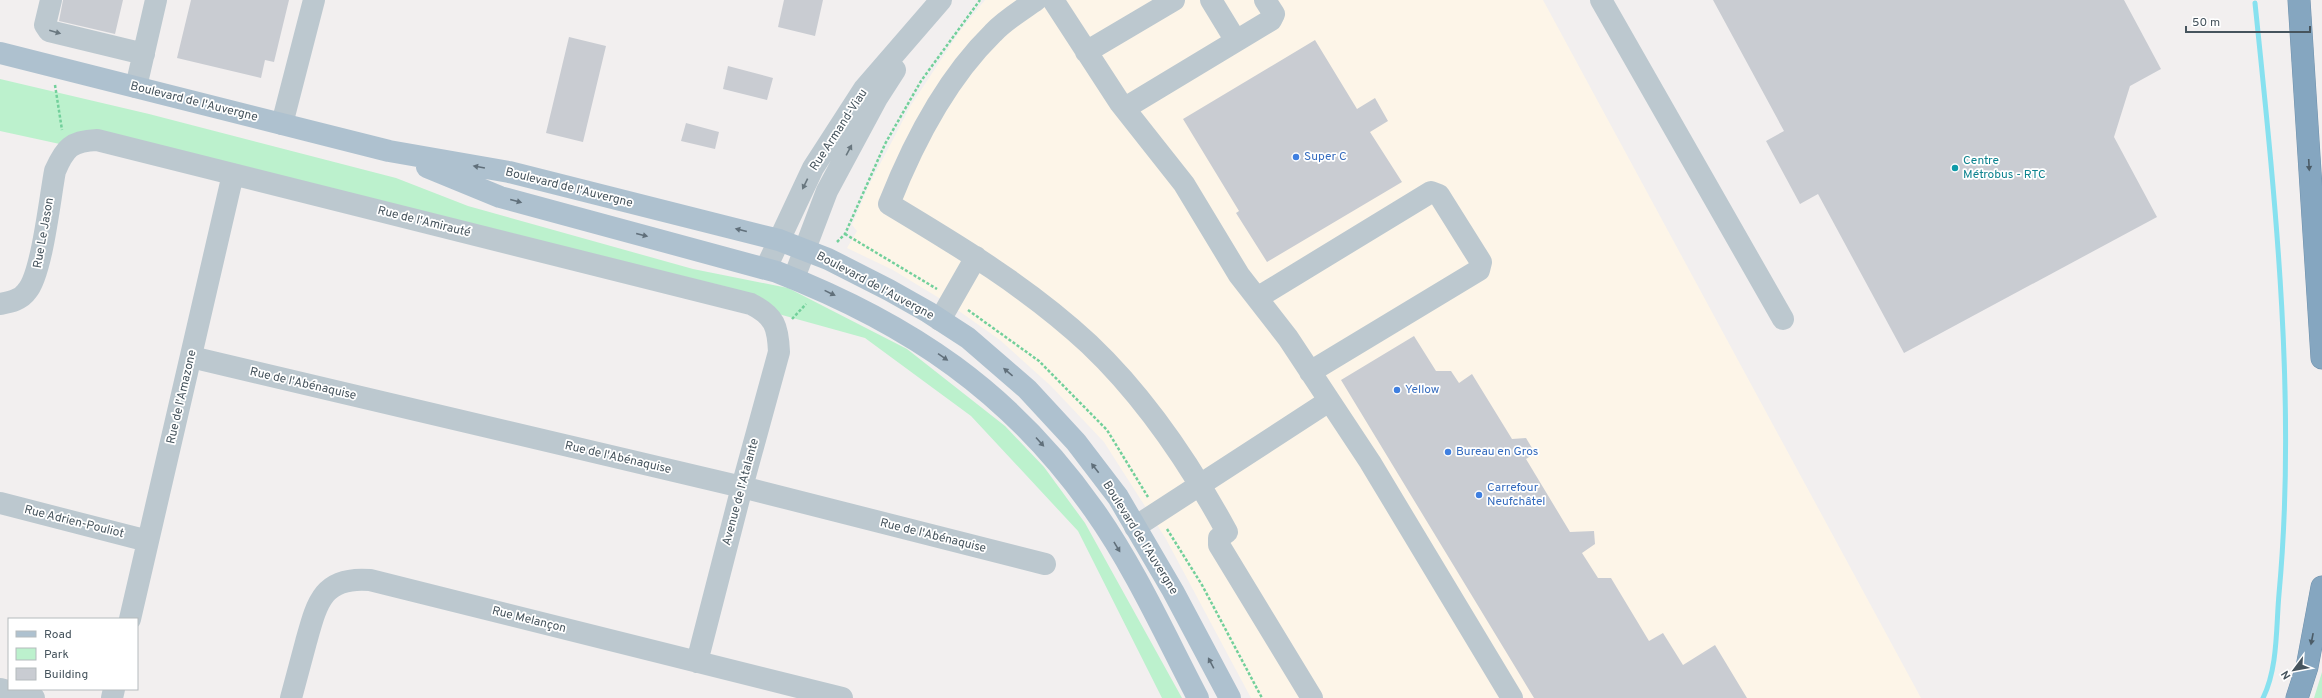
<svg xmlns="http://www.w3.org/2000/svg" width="2322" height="698" font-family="Overpass,sans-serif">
	<rect width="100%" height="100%" fill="#f2efef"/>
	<path fill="#fdf5e8" d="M 985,0 L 1543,0 L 1921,698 L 1251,698 L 1166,539 L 1104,442 L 1051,386 L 1000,340 L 949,304 L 893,270 L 847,248 L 857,231 L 852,225 L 869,185 L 911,105 L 960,31 Z"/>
	<path fill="#bcf1cd" d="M 0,79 L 149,114 L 396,178 L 468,206 L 693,269 L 788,288 L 907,349 L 1005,426 L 1044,467 L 1085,523 L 1182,698 L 1162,698 L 1078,531 L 971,416 L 865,338 L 764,310 L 97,140 L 69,146 L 0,131 Z
		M 2322,672 L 2322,698 L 2314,698 Z"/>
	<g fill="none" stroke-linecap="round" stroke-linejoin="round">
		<path stroke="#87e1ef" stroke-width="5" d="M 2255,3 C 2275,197 2297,400 2279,594 C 2276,627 2278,668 2263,698"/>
	</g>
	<path fill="#c9ccd2" d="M 63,0 L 123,0 L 115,34 L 59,21 Z
		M 191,0 L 289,0 L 274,62 L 265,60 L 261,78 L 177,58 Z
		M 784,0 L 823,0 L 815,36 L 778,27 Z
		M 1713,0 L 2124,0 L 2161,69 L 2130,86 L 2114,137 L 2157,217 L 1904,353 L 1818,194 L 1800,204 L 1766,141 L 1784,131 Z
		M 569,37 L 606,46 L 583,142 L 546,133 Z
		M 1315,40 L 1357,109 L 1375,98 L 1388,121 L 1370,132 L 1402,182 L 1267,262 L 1236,213 L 1239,211 L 1183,119 Z
		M 728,66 L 773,78 L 767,100 L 723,89 Z
		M 686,123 L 719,132 L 715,149 L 681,141 Z
		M 1414,336 L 1436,371 L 1451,371 L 1459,383 L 1472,374 L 1512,439 L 1526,438 L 1535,453 L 1526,459 L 1570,532 L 1594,531 L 1595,544 L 1582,553 L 1598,578 L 1611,578 L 1649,641 L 1663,633 L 1683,665 L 1715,645 L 1747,698 L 1534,698 L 1341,380 Z"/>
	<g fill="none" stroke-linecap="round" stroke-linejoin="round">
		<g stroke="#7091ac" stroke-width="23">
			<path id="highway" d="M 2299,0 L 2322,358
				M 2297,698 L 2307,667 L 2322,587"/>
		</g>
		<path stroke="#72d09b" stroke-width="2.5" stroke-dasharray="3 2" stroke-linecap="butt" d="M 55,85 L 62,130
			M 845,234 L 937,289
			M 837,242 L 845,234 L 885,144 L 921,81 L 980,0
			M 968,310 L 1039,361 L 1107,430 L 1148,497
			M 792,319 L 806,304
			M 1167,529 L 1202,585 L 1262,698"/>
		<path stroke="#bcc8cf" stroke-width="22" d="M 51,0 L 45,25 L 49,31 L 144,54
			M 1036,0 C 1022,10 1005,20 993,33 C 945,80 913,143 889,204 C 959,246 1029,288 1089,344 C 1146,398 1190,464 1227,532 L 1219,538 L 1219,545 L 1312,698
			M 1053,0 L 1120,103 L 1184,184 L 1239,275 L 1288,338 L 1370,462 L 1512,698
			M 1211,0 L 1236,41
			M 1601,0 L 1783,319
			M 1086,52 L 1174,0
			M 136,87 L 156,0
			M 1125,108 L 1271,20 L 1274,14 L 1265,0
			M 282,124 L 314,0
			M 766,268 L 813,168 L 864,89 L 941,0
			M 794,278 L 827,191 L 877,98 L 895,70
			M 1257,298 L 1431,192 L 1439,195 L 1481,262 L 1479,270 L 1310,372
			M 0,304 C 10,302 21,300 27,291 C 42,274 50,197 55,171 C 65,148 71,141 97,140 L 751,304 C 775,316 778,327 779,352 L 742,487 L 697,662
			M 940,320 L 976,257
			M 191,357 L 742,487 L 1045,564
			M 0,503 L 148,541
			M 1135,527 L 1329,401
			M 130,619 L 233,174
			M 0,689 L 34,698
			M 112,698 L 114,689
			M 291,698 C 296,679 301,660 306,642 C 317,602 323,576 370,580 L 842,698"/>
		<path stroke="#aec1cf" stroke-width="22" d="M 0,53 L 389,151 L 509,172 L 779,240 L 828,259 L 889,290 L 928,312 L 968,338 L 1027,389 L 1076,442 L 1118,497 L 1173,591 L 1230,698
			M 427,167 L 500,197 L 777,272 C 910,324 1011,392 1094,510 C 1135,568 1165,635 1198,698"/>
		<use href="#highway" stroke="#85a6c0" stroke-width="22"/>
	</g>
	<defs><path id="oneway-solid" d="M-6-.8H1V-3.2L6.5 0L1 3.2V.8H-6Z"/></defs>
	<g fill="#69777f">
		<use href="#oneway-solid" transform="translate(55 32) rotate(16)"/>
		<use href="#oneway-solid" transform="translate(849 150) rotate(-62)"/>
		<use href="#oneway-solid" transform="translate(805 184) rotate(116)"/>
	</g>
	<g fill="#4c5c67">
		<use href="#oneway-solid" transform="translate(2309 165) rotate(87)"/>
		<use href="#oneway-solid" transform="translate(2312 639) rotate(101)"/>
	</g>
	<g fill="#606f7a">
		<use href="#oneway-solid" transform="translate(479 167) rotate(-170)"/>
		<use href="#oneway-solid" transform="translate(516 201) rotate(15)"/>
		<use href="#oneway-solid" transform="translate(741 230) rotate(-166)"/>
		<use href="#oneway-solid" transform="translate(642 235) rotate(14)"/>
		<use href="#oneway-solid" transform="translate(830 293) rotate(26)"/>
		<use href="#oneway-solid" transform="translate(943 357) rotate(34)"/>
		<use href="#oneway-solid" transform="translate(1008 372) rotate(-140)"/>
		<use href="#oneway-solid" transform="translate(1040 442) rotate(48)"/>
		<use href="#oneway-solid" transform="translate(1095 468) rotate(-128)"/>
		<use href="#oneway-solid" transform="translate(1117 547) rotate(59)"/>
		<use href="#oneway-solid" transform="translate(1211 663) rotate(-118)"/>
	</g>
	<g fill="#3f7fe0" stroke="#fff" stroke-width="1.5">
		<circle cx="1296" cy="157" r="4"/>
		<circle cx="1397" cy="390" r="4"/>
		<circle cx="1448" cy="452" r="4"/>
		<circle cx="1479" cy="495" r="4"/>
	</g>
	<circle fill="#0f9aa8" stroke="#fff" stroke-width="1.5" cx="1955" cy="168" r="4"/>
	<g text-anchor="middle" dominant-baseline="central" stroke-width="3.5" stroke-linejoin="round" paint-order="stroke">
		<g font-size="12" fill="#46545d" stroke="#fff">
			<text transform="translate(194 102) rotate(14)">Boulevard de l'Auvergne</text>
			<text transform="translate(839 130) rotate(-57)">Rue Armand-Viau</text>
			<text transform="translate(569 188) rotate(14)">Boulevard de l'Auvergne</text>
			<text transform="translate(424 222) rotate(14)">Rue de l'Amirauté</text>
			<text transform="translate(44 233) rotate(-80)">Rue Le Jason</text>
			<text transform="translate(875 286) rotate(28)">Boulevard de l'Auvergne</text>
			<text transform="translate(303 384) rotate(13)">Rue de l'Abénaquise</text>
			<text transform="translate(182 397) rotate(-77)">Rue de l'Amazone</text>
			<text transform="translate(618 458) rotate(13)">Rue de l'Abénaquise</text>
			<text transform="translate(741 492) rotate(-75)">Avenue de l'Atalante</text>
			<text transform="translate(74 522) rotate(14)">Rue Adrien-Pouliot</text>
			<text transform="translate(933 536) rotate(14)">Rue de l'Abénaquise</text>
			<text transform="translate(1140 538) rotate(58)">Boulevard de l'Auvergne</text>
			<text transform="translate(529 620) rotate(14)">Rue Melançon</text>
		</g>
		<g font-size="12" fill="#366cbe" stroke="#fff" text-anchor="start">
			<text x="1304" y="157">Super C</text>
			<text x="1405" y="390">Yellow</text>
			<text x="1456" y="452">Bureau en Gros</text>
			<text x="1487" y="488">Carrefour<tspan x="1487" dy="14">Neufchâtel</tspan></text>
		</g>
		<g font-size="12" fill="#0d838f" stroke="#fff" text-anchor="start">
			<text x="1963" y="161">Centre<tspan x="1963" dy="14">Métrobus - RTC</tspan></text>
		</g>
	</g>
	<rect x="8" y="618" width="130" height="72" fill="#ffffff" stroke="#b5bbbe"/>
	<rect x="16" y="631" width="20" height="6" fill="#aec1cf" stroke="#b5bbbe"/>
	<text x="44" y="638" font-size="12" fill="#46545d">Road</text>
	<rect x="16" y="648" width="20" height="12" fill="#bcf1cd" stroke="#b5bbbe"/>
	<text x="44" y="658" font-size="12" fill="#46545d">Park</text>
	<rect x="16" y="668" width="20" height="12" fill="#c9ccd2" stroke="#b5bbbe"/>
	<text x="44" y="678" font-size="12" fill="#46545d">Building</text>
	<g transform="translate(2294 670) rotate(238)" stroke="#ffffff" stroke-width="3" paint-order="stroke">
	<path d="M0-3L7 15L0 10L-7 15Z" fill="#46545d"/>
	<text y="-6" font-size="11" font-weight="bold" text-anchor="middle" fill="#46545d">N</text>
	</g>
	<path d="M2186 26v6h124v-6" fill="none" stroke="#46545d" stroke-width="2"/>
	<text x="2192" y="26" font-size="12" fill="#46545d" stroke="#ffffff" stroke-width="3" paint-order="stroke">50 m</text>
</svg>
